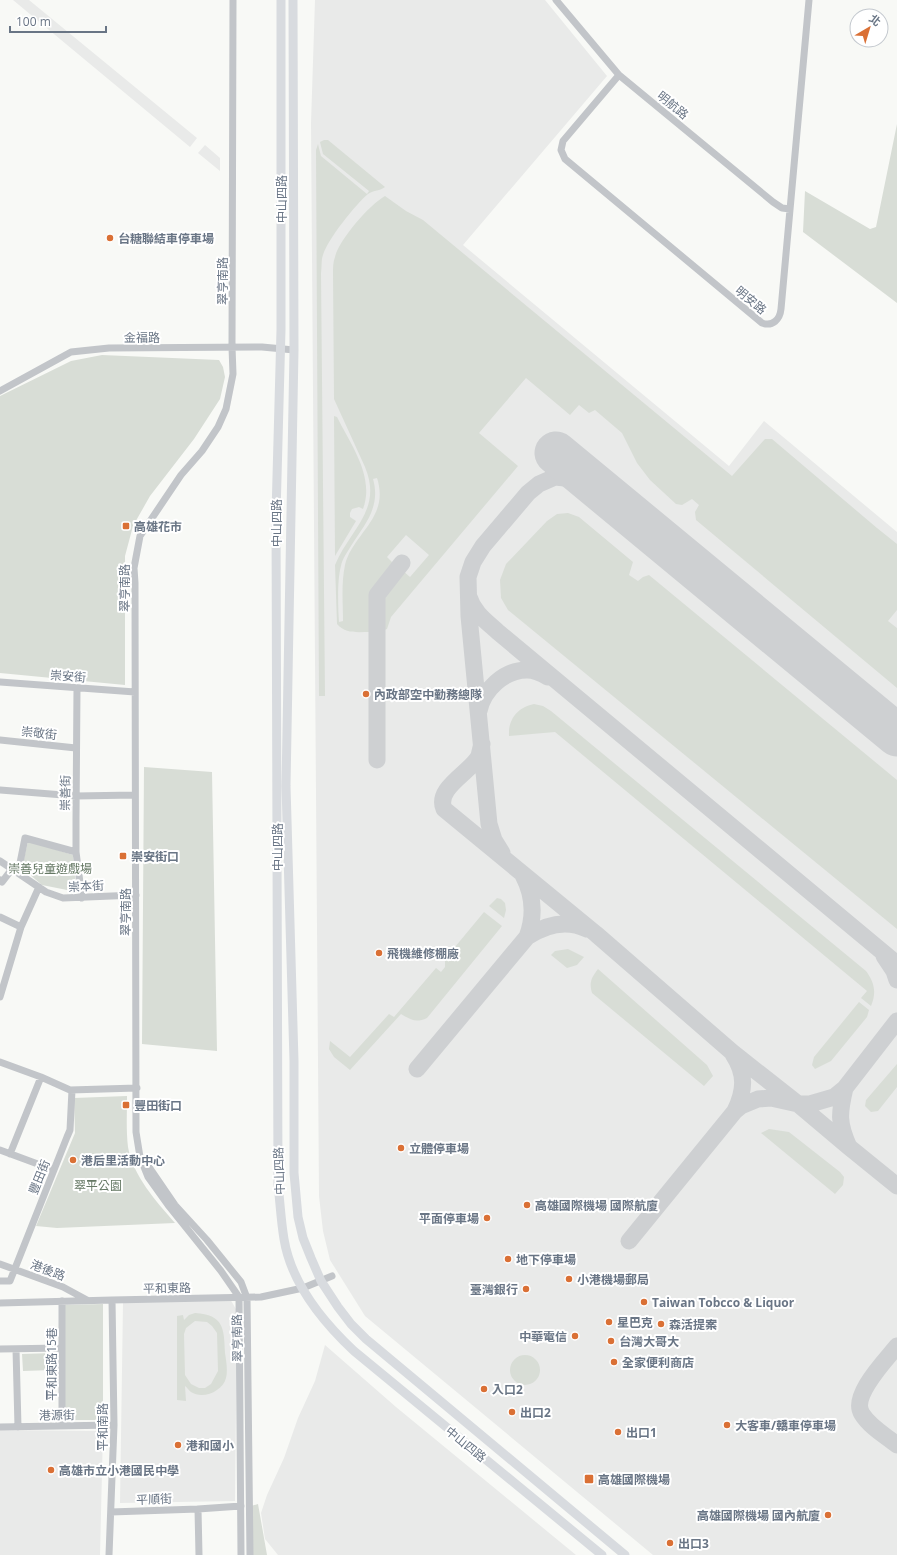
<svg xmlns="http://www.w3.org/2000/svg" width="897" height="1555" font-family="'Open Sans','Noto Sans TC',sans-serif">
	<rect width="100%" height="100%" fill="#f8f9f6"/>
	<path fill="#e9eae9" d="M 13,0 L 29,0 L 197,138 L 190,147 Z
		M 315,0 L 545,0 L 607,76 L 463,245 L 729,466 L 764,421 L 897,532 L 897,1555 L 653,1555 L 365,1316 L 330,1260 L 323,1231 L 319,1196 L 311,123 Z
		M 205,145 L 220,158 L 220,171 L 198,153 Z
		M 229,1297 L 237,1311 L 235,1501 L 120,1503 L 123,1303 Z
		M 325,1345 L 396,1407 L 576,1555 L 278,1555 L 265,1539 L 261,1513 L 267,1495 L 284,1458 L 298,1418 L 315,1381 Z
		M 0,1430 L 103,1431 L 100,1555 L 0,1555 Z"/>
	<path fill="#d8ddd6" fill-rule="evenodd" d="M 897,124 L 897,303 L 803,232 L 805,191 L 870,229 L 876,227 Z
		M 324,140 L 328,140 L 385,187 C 380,191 374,190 368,194 C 355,205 328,239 323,255 C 321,260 322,267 321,273 L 325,696 L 319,696 L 316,150 L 318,144 L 321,156 L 367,194 L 369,191 L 323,154 L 320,142 Z
		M 385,196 L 406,211 L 423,220 L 732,476 L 765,439 L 772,439 L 877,528 L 897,544 L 897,610 L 888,621 L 897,628 L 897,688 L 696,520 L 695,512 L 699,505 L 692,499 L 682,505 L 676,504 L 650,480 L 637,463 L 622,433 L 595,410 L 589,413 L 579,405 L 570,415 L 526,378 L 479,433 L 518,466 L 391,617 L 387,629 L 382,631 L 382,595 L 402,570 L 410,577 L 429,555 L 406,535 L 387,557 L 394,564 L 373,592 L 373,631 L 370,632 C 356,632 346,634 337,624 L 335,565 C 350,529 383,510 365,467 L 334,399 L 333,273 C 333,268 333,262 335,257 C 339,240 369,205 385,196 ZM 377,478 C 390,518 353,533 345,565 C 341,583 343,604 343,621 L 339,622 C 338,607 337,580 341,566 C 342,559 347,553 351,546 C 365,524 381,507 373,479 Z
		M 102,355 L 219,360 L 223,367 L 225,377 L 220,399 L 194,439 L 150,496 L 133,526 L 125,556 L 125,685 L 0,673 L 0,396 L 71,361 Z
		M 334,416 L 337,417 C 351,445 375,477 363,509 L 359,507 L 352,509 L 350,513 L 350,517 L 356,521 L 335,556 Z
		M 568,513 L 579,517 L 633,562 L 629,575 L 638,581 L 643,577 L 649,575 L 897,780 L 897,929 L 508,610 L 501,598 L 500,580 L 506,564 L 547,521 L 557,514 Z
		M 534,704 L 543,706 L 551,711 L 866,971 C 874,982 877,992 871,1006 L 861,998 L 867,991 L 555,732 L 509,736 C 508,719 518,707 534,704 Z
		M 144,767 L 212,772 L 217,1051 L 142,1044 Z
		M 28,841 L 73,855 L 77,892 L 42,885 L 22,868 Z
		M 497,898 L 501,899 L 505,903 L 506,910 L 504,918 L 489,906 Z
		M 484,912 L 502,926 L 427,1018 C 416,1023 411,1020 401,1014 L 350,1070 L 334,1057 L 329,1049 L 330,1041 L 350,1057 L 389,1014 L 394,1017 L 436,968 L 441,972 L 445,967 L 445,959 Z
		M 568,949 L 584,957 L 577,965 L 567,968 L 551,955 L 555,951 Z
		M 598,969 L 707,1065 L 713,1076 L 704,1086 L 592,993 C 589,983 591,978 598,969 Z
		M 859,1002 L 869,1010 L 867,1017 L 831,1061 L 815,1069 L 812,1065 L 814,1057 Z
		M 897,1064 L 897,1087 L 878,1111 L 871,1112 L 865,1106 L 866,1100 Z
		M 127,1096 C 127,1113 126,1130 128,1147 C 133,1176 156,1201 175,1223 L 57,1228 L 36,1226 L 75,1133 L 74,1098 Z
		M 769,1129 L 789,1132 L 840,1172 L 844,1177 L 843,1185 L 835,1194 L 761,1133 Z
		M 103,1304 L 103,1420 L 64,1420 L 64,1305 Z
		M 195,1313 C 224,1315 224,1328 225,1353 C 226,1360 228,1370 226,1378 C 223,1391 203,1400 191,1392 C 189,1391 187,1387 185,1386 L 186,1401 L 177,1400 L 177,1316 L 183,1315 L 184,1320 L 189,1315 ZM 195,1321 L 207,1322 L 212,1326 L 217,1333 L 218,1371 L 211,1384 L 205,1388 L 199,1388 L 191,1384 L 185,1375 L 184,1334 L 186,1328 Z
		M 53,1353 L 53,1370 L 23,1371 L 22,1354 Z
		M510 1370a15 15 0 1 1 30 0a15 15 0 1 1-30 0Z
		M 258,1504 L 267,1555 L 253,1555 L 251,1506 Z"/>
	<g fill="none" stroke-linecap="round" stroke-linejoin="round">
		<path stroke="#ced0d2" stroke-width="17" d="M 469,597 C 474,613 486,621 498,632 L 897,964
			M 479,711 C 483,690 504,670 527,670 C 534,670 541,673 548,677
			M 482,744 C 481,747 480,752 479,756 C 471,772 435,788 444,809 L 596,934 L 732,1052 L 798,1104 L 849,1147 L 897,1186
			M 377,760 L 377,595 L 402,563
			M 502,853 L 494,840 L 489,824 L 469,616 L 468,577 L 473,562 L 483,546 L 528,493 L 539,484 L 555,477 L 575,479 L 602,491
			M 527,937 C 545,925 566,919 587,929
			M 884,956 L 894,971 L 897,980
			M 417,1069 L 527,937 C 535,916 534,896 523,875
			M 845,1088 C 839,1113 838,1123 849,1147
			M 735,1111 L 741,1106 L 758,1099 L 771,1098 L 798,1104 L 810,1104 L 834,1097 L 845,1088 L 897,1021
			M 629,1241 L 735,1111 C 745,1090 746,1074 733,1054
			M 897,1346 C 886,1360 850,1396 862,1414 C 870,1427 886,1436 897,1445"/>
		<path stroke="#ced0d2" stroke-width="43" d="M 556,453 L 897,735"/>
		<path stroke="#c2c5c9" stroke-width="7" d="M 233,0 L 232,347 L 233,374 L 226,409 L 218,427 L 202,451 L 181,475 L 140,536 L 134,568 L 135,583 L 136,1132 L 140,1157 L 148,1177 L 168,1205 L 221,1271 L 239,1297 L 241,1555
			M 556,0 L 619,75 L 773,202 L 782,208 L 790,209
			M 619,75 L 563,141 L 561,150 L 565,159 L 762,323 C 773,327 780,319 781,309 L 809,0
			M 0,391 L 71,352 L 109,348 L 262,347 L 294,350
			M 0,682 L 135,692
			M 77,688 L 76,820 L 76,852 L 82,898
			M 0,740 L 76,748
			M 0,790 L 76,796 L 135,795
			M 0,861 L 46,892 L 63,898 L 136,895
			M 18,873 L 25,838 L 76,852
			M 0,880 L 2,882 L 12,869
			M 0,917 L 21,927
			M 0,997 L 21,927 L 39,887
			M 0,1062 L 41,1077 L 70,1090 L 137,1088
			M 0,1150 L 54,1170
			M 10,1154 L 41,1077
			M 141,1159 L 149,1167 L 175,1205 L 207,1240 L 241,1282 L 247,1298 L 250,1555
			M 0,1264 L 63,1287 L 87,1300
			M 0,1281 L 10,1281 L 67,1137 L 70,1130 L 72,1090
			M 62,1301 L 62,1426
			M 0,1303 L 112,1300 L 261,1297 L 303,1288 L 332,1276
			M 0,1349 L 62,1348
			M 16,1349 L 18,1427
			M 0,1427 L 114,1425
			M 198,1509 L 241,1506
			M 111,1512 L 198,1509 L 199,1555
			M 109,1555 L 114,1425 L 112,1300"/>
		<path stroke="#d8dbdf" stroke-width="9" d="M 281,0 L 281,330 L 276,514 L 278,1184 C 280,1202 281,1221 284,1239 C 291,1282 323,1322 354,1351 L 602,1555
			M 293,0 L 294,350 L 286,786 L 294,1061 L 294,1173 L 298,1217 L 303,1238 L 311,1258 L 321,1281 L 338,1307 L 351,1324 L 366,1339 L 625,1555"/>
	</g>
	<g fill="#da7035" stroke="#fff" stroke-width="1.5">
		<circle cx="110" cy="238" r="4"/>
		<rect x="122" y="522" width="8" height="8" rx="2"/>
		<circle cx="366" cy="694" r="4"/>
		<rect x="119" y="852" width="8" height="8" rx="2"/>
		<circle cx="379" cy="953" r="4"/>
		<rect x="122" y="1101" width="8" height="8" rx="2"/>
		<circle cx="401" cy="1148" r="4"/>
		<circle cx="73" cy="1160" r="4"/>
		<circle cx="527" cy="1205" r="4"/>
		<circle cx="487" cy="1218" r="4"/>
		<circle cx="508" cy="1259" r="4"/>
		<circle cx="569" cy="1279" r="4"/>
		<circle cx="526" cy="1289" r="4"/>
		<circle cx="644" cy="1302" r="4"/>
		<circle cx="609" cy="1322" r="4"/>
		<circle cx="661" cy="1324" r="4"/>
		<circle cx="575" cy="1336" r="4"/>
		<circle cx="611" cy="1341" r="4"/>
		<circle cx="614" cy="1362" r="4"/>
		<circle cx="484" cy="1389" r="4"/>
		<circle cx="512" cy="1412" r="4"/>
		<circle cx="727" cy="1425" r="4"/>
		<circle cx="618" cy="1432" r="4"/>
		<circle cx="178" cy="1445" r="4"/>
		<circle cx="51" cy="1470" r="4"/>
		<rect x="584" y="1474" width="10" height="10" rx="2"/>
		<circle cx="828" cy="1515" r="4"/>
		<circle cx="670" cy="1543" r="4"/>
	</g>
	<g text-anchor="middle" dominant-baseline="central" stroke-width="4" stroke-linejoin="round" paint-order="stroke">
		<g font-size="12" fill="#697585" stroke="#fff">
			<text transform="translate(673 105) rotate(39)">明航路</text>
			<text transform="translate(281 199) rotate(-90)">中山四路</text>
			<text transform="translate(222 281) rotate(-90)">翠亨南路</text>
			<text transform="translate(751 300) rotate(40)">明安路</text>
			<text x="142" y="337">金福路</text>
			<text transform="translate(276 523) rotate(-90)">中山四路</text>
			<text transform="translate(124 588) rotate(-90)">翠亨南路</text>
			<text transform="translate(68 676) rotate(4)">崇安街</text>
			<text transform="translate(39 733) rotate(6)">崇敬街</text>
			<text transform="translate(65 793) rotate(-89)">崇善街</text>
			<text transform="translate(277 847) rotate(-90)">中山四路</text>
			<text transform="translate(86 886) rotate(-3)">崇本街</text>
			<text transform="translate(125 912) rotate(-90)">翠亨南路</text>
			<text transform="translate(279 1171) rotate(-92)">中山四路</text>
			<text transform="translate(39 1177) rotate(-68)">豐田街</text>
			<text transform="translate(48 1270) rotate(21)">港後路</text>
			<text transform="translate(167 1288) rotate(-1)">平和東路</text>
			<text transform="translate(237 1338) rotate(-91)">翠亨南路</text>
			<text transform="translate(51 1364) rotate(-90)">平和東路15巷</text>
			<text transform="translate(57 1415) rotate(-1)">港源街</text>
			<text transform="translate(102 1427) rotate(-90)">平和南路</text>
			<text transform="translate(466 1444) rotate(39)">中山四路</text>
			<text transform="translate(154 1499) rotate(-2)">平順街</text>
		</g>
		<g font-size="12" font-weight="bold" fill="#697585" stroke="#fff" text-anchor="start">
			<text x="118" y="238">台糖聯結車停車場</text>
			<text x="134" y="526">高雄花市</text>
			<text x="374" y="694">內政部空中勤務總隊</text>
			<text x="131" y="856">崇安街口</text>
			<text x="387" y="953">飛機維修棚廠</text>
			<text x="134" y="1105">豐田街口</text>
			<text x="409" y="1148">立體停車場</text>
			<text x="81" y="1160">港后里活動中心</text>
			<text x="535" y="1205">高雄國際機場 國際航廈</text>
			<text x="479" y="1218" text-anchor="end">平面停車場</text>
			<text x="516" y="1259">地下停車場</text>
			<text x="577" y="1279">小港機場郵局</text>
			<text x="518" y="1289" text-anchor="end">臺灣銀行</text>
			<text x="652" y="1302">Taiwan Tobcco &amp; Liquor</text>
			<text x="617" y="1322">星巴克</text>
			<text x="669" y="1324">森活提案</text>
			<text x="567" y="1336" text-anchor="end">中華電信</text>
			<text x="619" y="1341">台灣大哥大</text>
			<text x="622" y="1362">全家便利商店</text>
			<text x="492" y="1389">入口2</text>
			<text x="520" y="1412">出口2</text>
			<text x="735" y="1425">大客車/轎車停車場</text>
			<text x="626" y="1432">出口1</text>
			<text x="186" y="1445">港和國小</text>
			<text x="59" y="1470">高雄市立小港國民中學</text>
			<text x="598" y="1479">高雄國際機場</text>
			<text x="820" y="1515" text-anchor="end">高雄國際機場 國內航廈</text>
			<text x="678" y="1543">出口3</text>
		</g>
		<g font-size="12" fill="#657864" stroke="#fff">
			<text x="50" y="868">崇善兒童遊戲場</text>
			<text x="98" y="1185">翠平公園</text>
		</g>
	</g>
	<g transform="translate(869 28) rotate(38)"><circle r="19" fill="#ffffff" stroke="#c3c8ce"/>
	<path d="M0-3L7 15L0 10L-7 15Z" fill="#da7035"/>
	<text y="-6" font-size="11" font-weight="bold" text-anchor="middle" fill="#697585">北</text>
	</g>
	<path d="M10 26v6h96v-6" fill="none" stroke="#697585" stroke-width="2"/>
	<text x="16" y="26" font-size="12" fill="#697585" stroke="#ffffff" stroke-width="3" paint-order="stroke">100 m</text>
</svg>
